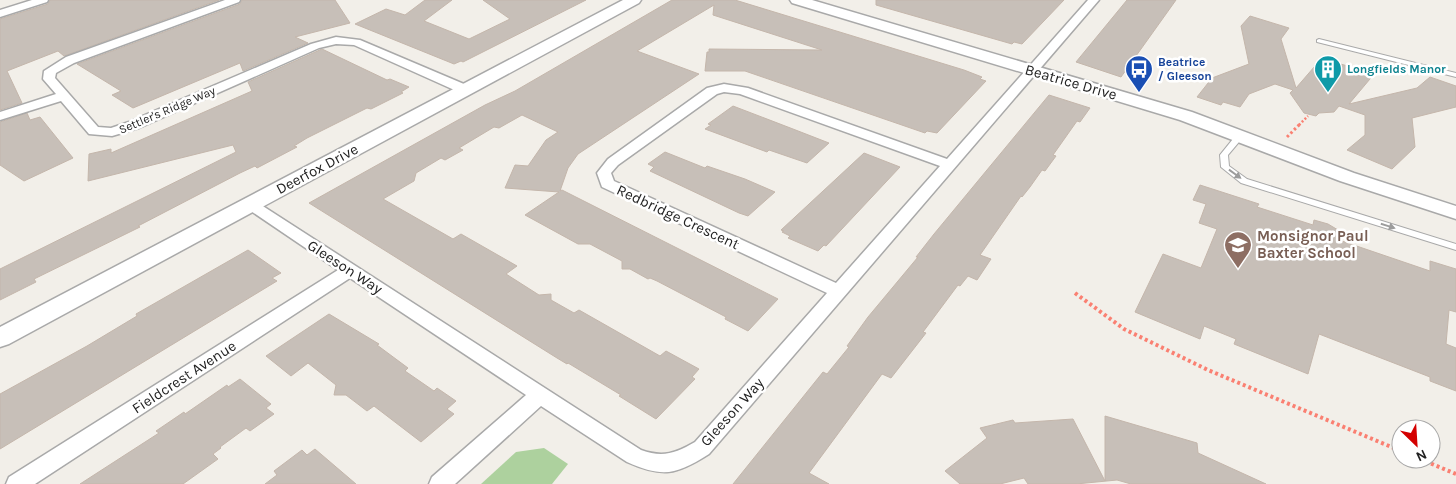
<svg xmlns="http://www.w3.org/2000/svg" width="1456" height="484" font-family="Karla,sans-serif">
	<rect width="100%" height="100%" fill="#f2efe9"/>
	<path fill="#add19e" d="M 544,448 L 568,464 L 552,484 L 481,484 L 516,452 Z"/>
	<path fill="#c7bfb8" stroke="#c4b6ab" d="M 50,0 L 219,0 L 64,56 L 58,51 L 7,71 L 22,103 L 0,110 L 0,19 L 48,4 Z
		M 242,0 L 335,0 L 350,23 L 295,37 L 308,43 L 243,71 L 240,63 L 133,108 L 112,95 L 121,91 L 77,64 L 240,4 Z
		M 425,0 L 452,0 L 424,21 L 469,39 L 510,19 L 483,0 L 586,0 L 463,62 L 461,61 L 454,64 L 355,24 L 386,9 L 405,15 Z
		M 672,0 L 735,0 L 964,70 L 982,77 L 980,79 L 986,81 L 937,133 L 927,131 L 925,133 L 745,71 L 705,71 L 707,52 L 709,52 L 709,49 L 822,50 L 713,15 L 714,5 L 637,51 L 699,74 L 578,154 L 568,168 L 560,191 L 562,190 L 778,299 L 748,331 L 725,319 L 726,317 L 657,281 L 650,278 L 648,279 L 630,269 L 622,269 L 622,261 L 590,244 L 578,244 L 525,215 L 559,192 L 505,188 L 515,165 L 528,166 L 546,140 L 558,132 L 522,115 L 499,128 L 494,127 L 459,148 L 463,150 L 445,160 L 441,158 L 416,173 L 414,181 L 383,199 L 453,239 L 461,234 L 517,266 L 506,274 L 539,295 L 551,294 L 551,300 L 574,313 L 579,310 L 660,356 L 666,351 L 699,369 L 692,377 L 695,379 L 656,419 L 619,396 L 621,395 L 568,363 L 567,364 L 557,358 L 309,203 L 485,105 L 515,91 Z
		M 876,0 L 1064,0 L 1022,44 L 1014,42 L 1012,44 L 876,5 Z
		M 1127,0 L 1176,0 L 1121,77 L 1076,62 Z
		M 1250,16 L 1289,28 L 1281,39 L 1296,88 L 1321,59 L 1375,73 L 1349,104 L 1417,88 L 1430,77 L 1456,86 L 1456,107 L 1412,118 L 1415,147 L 1392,169 L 1347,150 L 1365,135 L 1365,115 L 1339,106 L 1334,112 L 1319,113 L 1316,116 L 1304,113 L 1290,93 L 1293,90 L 1275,84 L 1249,94 L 1240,107 L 1223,102 L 1221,105 L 1197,97 L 1212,78 L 1249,64 L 1241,26 Z
		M 322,49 L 387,80 L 390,79 L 409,87 L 401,92 L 403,93 L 371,109 L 367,108 L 307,138 L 294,146 L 297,147 L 257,168 L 255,166 L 240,173 L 138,226 L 140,227 L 34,279 L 36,282 L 0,300 L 0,269 L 236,152 L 233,145 L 88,181 L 89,154 L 111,149 L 111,153 L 252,91 L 248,82 Z
		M 1049,95 L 1090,108 L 1080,122 L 1077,121 L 1053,155 L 1056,156 L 1045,171 L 1042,170 L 1030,187 L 1022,197 L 1021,196 L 980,255 L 991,259 L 977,280 L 968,276 L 960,286 L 958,285 L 923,332 L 926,333 L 891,378 L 882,374 L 809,473 L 829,484 L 733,484 L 823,372 L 827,374 L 849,347 L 847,346 L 868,317 L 918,257 L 916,257 L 934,234 Z
		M 733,106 L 793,129 L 829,143 L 807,163 L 769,150 L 767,152 L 705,129 L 711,125 L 708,124 Z
		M 27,113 L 30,120 L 40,117 L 73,158 L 24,181 L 0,165 L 0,122 Z
		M 665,152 L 705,168 L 707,166 L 745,179 L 775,192 L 748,216 L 739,213 L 650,171 L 654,167 L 648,164 Z
		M 864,153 L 900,167 L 826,246 L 824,245 L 818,251 L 788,238 L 790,236 L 782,232 L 784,231 L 781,230 Z
		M 1200,185 L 1259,204 L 1257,207 L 1313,225 L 1314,220 L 1328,224 L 1338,230 L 1336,239 L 1430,271 L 1430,261 L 1456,269 L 1456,312 L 1449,310 L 1446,344 L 1456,348 L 1456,391 L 1430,381 L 1430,377 L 1319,334 L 1308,374 L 1234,344 L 1236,339 L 1204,326 L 1200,339 L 1135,312 L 1163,254 L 1201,268 L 1217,229 L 1199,223 L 1206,204 L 1193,200 Z
		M 248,250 L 281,273 L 272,278 L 277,281 L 0,449 L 0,394 L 87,346 L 137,316 L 136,314 Z
		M 329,314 L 379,344 L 377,345 L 408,368 L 405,371 L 434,391 L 437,388 L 456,401 L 447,409 L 454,414 L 421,442 L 374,406 L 367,411 L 346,395 L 334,395 L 336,385 L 308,363 L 291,376 L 266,356 Z
		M 240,379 L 271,404 L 266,408 L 274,414 L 250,431 L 246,428 L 220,447 L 221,448 L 213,454 L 218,459 L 183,484 L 80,484 L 159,433 L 156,431 L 184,412 L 185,414 L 227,385 L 228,387 Z
		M 1105,416 L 1197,443 L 1198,453 L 1266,484 L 1131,484 L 1117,480 L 1076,484 L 1028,484 L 1024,478 L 1000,484 L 960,484 L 945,471 L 987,438 L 980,428 L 1013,420 L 1015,423 L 1073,419 L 1105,481 Z
		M 315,449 L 356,484 L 265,484 L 277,475 L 274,471 L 302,450 L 307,455 Z"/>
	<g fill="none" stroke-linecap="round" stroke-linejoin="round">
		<g stroke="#a9a9a9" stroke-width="2">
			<path id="service" d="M 1319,39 L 1456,73 L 1456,77 L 1317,42 L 1317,40 Z
				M 1237,134 L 1243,134 L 1244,136 L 1228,155 L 1229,166 L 1247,179 L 1456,244 L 1456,250 L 1241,183 L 1221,167 L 1220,155 Z"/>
		</g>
		<g stroke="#a9a9a9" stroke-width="3">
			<path id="minor" d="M 32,0 L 48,0 L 47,2 L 0,17 L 0,10 Z
				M 225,0 L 240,0 L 239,2 L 74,63 L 56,73 L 55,78 L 98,127 L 111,128 L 129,122 L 311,44 L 336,37 L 360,40 L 471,87 L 472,90 L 466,94 L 461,93 L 354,45 L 336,44 L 319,48 L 139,128 L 112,136 L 89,134 L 61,101 L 0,120 L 0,112 L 56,94 L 43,79 L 44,71 L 66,57 Z
				M 1088,0 L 1099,0 L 709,454 C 676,475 663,478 627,462 L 541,406 L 455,484 L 429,484 L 432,477 L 526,395 L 350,278 L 35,484 L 6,484 L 9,477 L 338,270 L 245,207 L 242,204 L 245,201 L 255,201 L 641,450 C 663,458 676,453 695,442 L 827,293 L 602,187 L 597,173 L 608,159 L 707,88 L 724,84 L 748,88 L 947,159 ZM 724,92 L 740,94 L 940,166 L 836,283 L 614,181 L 611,173 L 618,165 L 717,94 Z"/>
		</g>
		<g stroke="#a9a9a9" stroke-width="3">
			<path id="tertiary" d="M 623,0 L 641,0 L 639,3 L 9,344 L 0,347 L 0,327 Z
				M 790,0 L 812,0 L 1192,112 L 1354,173 L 1456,206 L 1456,219 L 1340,181 L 1180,120 L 792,3 Z"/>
		</g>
		<path stroke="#fa8072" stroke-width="2.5" stroke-dasharray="2 2" stroke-linecap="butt" d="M 1299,125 L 1308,116"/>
		<path stroke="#fa8072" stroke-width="3" stroke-dasharray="2.5 2.5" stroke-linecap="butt" d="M 1287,137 L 1300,124"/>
		<path stroke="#fa8072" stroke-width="4" stroke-dasharray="3 3" stroke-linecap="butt" d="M 1075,293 L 1124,329 L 1208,370 L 1401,451
			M 1420,459 L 1456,474"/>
		<use href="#service" fill="#fff" fill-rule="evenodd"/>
		<use href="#minor" fill="#fff" fill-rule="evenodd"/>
		<use href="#tertiary" fill="#fff" fill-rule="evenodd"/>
	</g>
	<defs><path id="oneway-solid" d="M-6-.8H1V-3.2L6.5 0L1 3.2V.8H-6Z" transform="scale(1.25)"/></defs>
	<g fill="#9c9c9c">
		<use href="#oneway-solid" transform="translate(1235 174) rotate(36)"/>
		<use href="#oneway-solid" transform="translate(1388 226) rotate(17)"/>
	</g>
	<defs>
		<g id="bus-pin" transform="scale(1.4375)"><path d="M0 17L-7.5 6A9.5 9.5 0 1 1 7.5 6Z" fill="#1a4fb4" stroke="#fff"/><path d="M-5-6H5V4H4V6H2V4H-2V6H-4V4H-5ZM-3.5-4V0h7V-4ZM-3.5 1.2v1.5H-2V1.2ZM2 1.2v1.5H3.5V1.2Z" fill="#fff"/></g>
		<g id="building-pin" transform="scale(1.4375)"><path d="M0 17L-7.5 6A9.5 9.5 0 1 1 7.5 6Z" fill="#0f9aa8" stroke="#fff"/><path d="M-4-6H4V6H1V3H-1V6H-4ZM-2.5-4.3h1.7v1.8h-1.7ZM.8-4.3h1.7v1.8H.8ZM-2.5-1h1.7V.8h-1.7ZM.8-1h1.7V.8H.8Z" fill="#fff"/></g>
		<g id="school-pin" transform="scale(1.4375)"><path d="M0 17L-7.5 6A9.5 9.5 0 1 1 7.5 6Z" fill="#8d6e63" stroke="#fff"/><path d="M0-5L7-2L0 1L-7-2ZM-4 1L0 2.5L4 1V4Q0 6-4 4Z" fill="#fff"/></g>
	</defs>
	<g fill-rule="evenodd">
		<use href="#bus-pin" x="1139" y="69"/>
		<use href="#building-pin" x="1328" y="69"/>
		<use href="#school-pin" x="1238" y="245"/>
	</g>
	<g text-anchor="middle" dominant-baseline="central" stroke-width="5" stroke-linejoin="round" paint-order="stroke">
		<g font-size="12" font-weight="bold" fill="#164399" stroke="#fff" text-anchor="start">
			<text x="1158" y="62">Beatrice<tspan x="1158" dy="14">/ Gleeson</tspan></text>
		</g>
		<g font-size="12" font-weight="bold" fill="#0d838f" stroke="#fff" text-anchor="start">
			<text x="1347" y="69">Longfields Manor</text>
		</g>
		<g font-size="12" fill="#222" stroke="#fff">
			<text transform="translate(167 110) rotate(-23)">Settler's Ridge Way</text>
		</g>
		<g font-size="15" fill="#222" stroke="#fff">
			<text transform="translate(1071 82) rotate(16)">Beatrice Drive</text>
			<text transform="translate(317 169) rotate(-28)">Deerfox Drive</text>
			<text transform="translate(678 217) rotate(25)">Redbridge Crescent</text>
			<text transform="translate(345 267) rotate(33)">Gleeson Way</text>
			<text transform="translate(184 377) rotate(-33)">Fieldcrest Avenue</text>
			<text transform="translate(732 412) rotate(-48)">Gleeson Way</text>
		</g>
		<g font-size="15" font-weight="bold" fill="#785e54" stroke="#fff" text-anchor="start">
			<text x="1257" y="236">Monsignor Paul<tspan x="1257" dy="17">Baxter School</tspan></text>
		</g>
	</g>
	<g transform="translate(1416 444) rotate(155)"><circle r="24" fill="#ffffff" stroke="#a7a7a7"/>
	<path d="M0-4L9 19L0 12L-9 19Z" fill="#d40000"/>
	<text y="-8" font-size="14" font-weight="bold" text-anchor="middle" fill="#222222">N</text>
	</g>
</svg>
